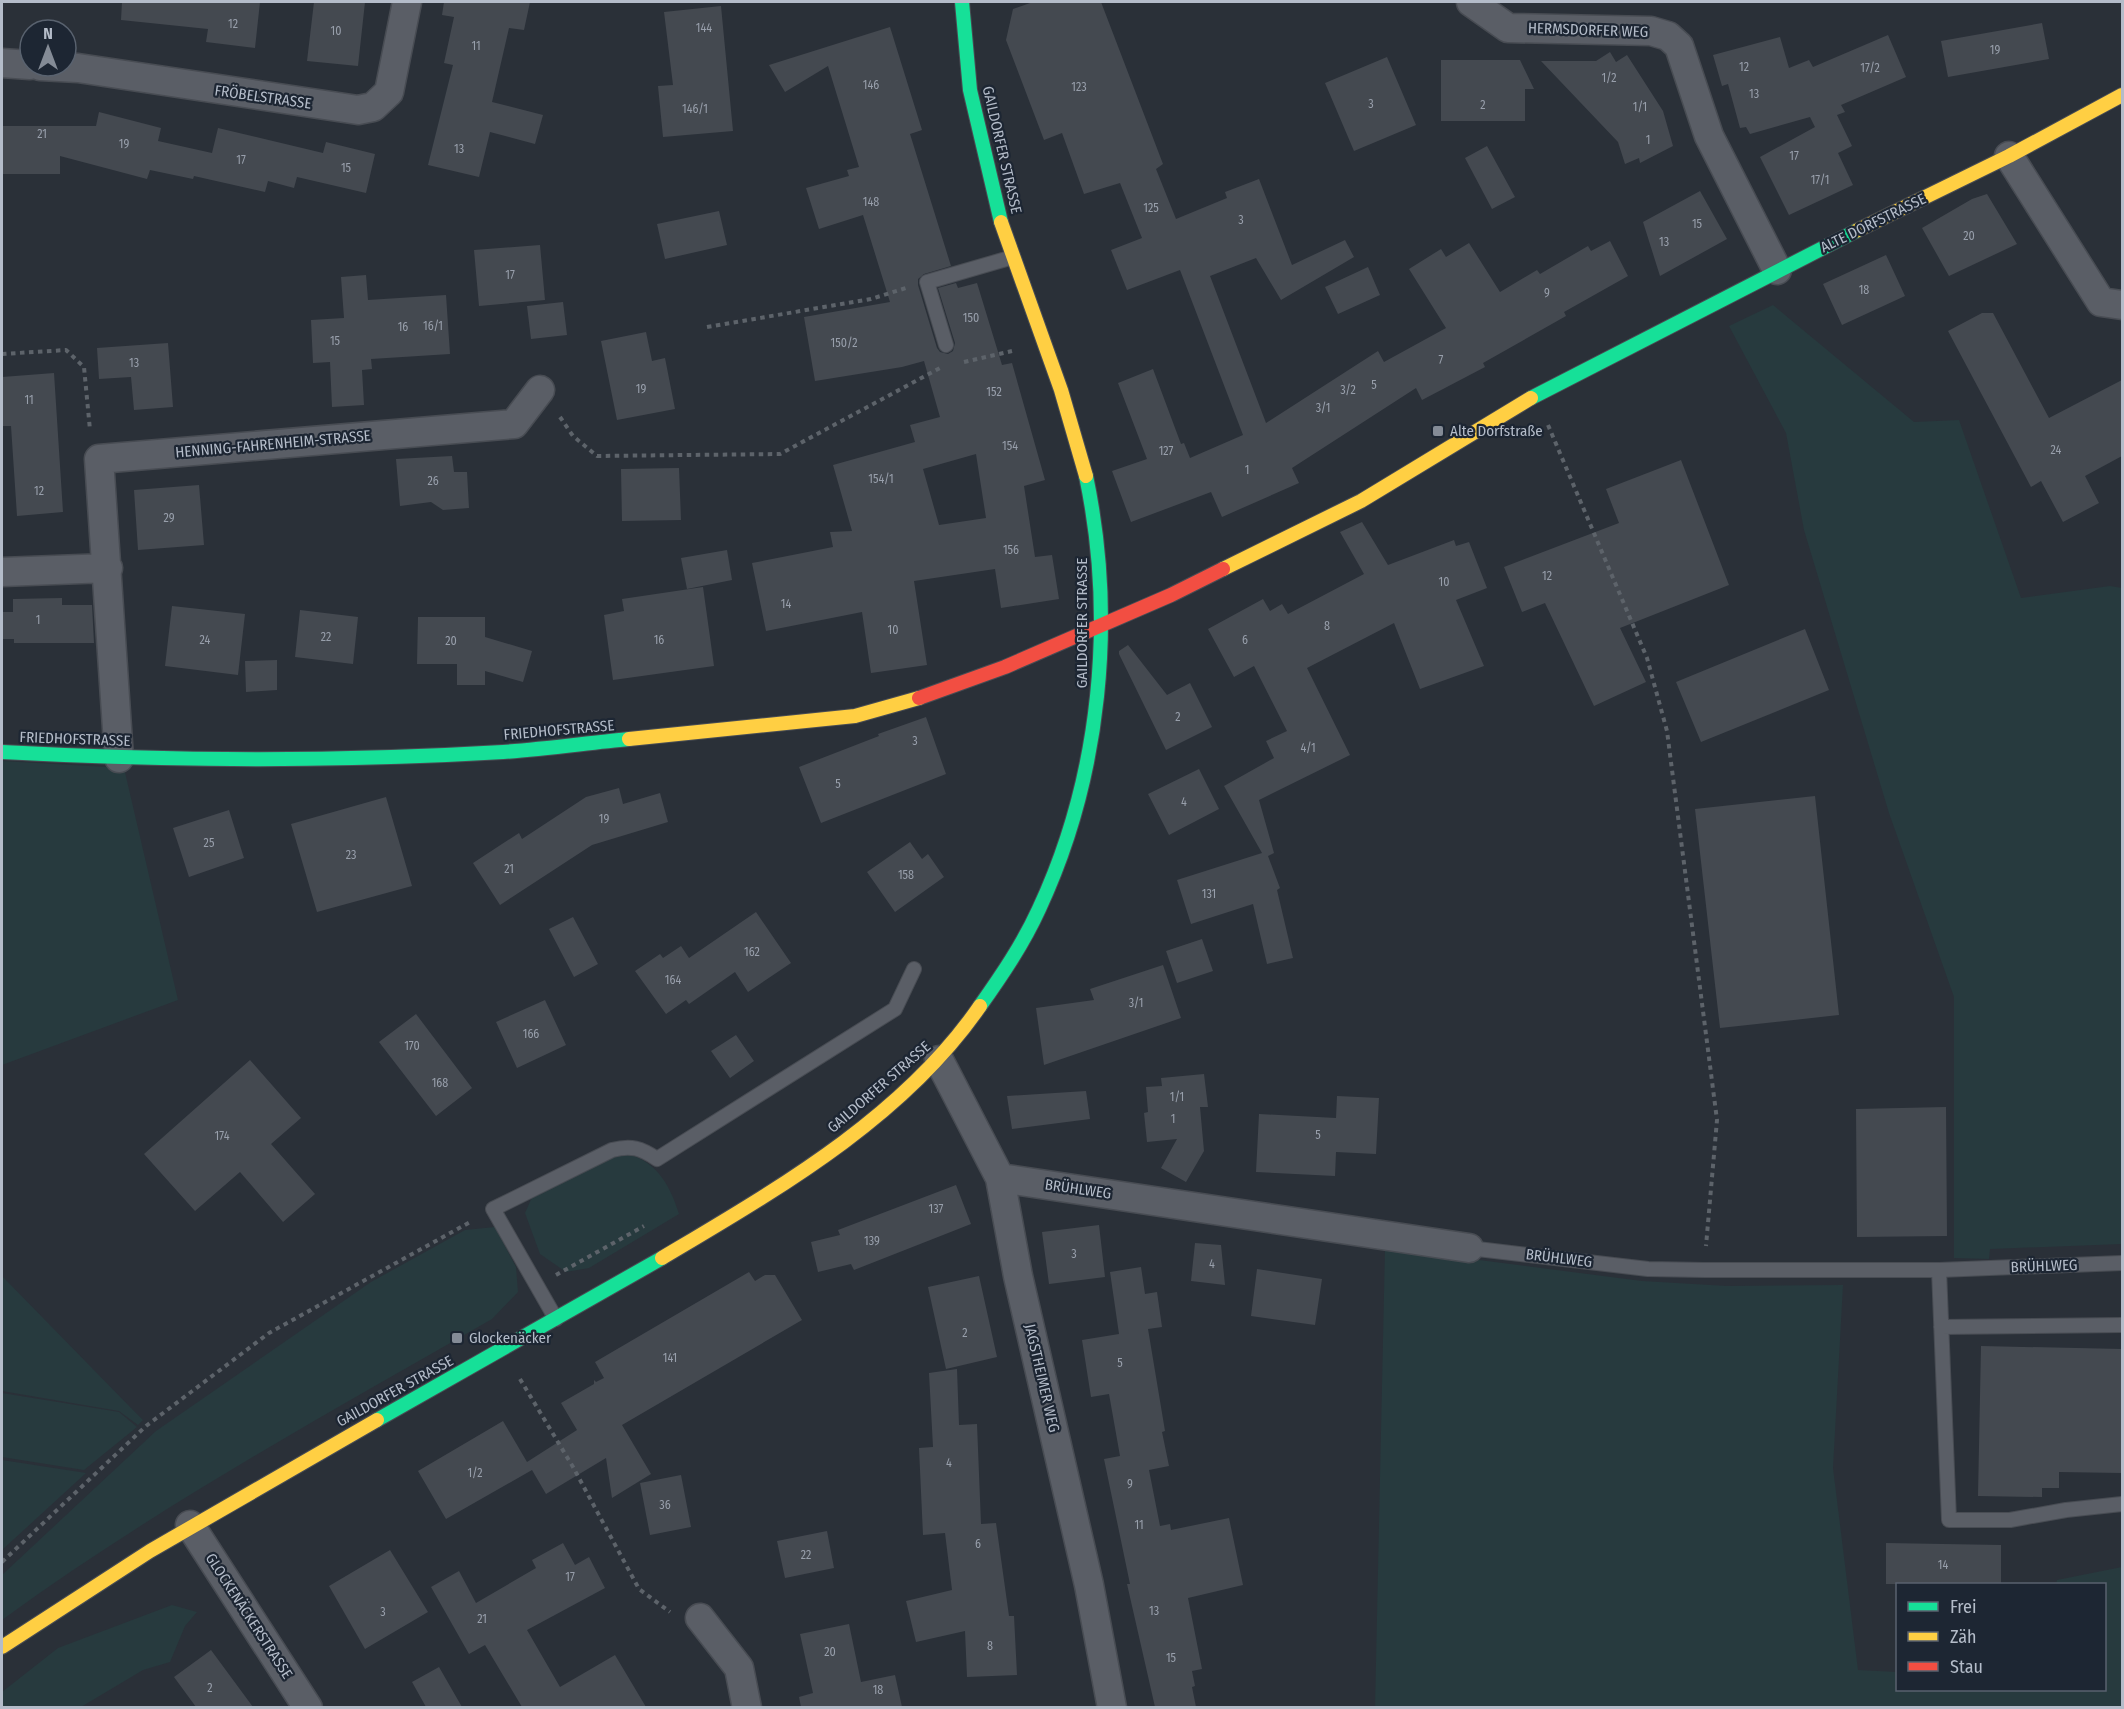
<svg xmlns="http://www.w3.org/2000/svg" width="2124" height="1709" font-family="'Fira Sans Condensed',sans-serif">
	<rect width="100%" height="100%" fill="#2a3038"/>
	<path fill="#273a3e" d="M 1773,305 L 1914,422 L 1959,420 L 2021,598 L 2110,586 L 2122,588 L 2122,1244 L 1990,1249 L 1989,1259 L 1954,1258 L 1954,997 L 1889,813 L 1804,530 L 1786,433 L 1729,326 Z
		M 2,761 L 124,768 L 178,1000 L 2,1065 Z
		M 621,1153 C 654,1157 670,1184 679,1214 L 589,1268 L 566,1272 L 540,1254 L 525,1213 L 533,1195 Z
		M 495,1227 L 516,1267 L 518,1292 L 492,1319 C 325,1415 157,1507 2,1620 L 2,1575 L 156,1431 L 371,1282 L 465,1230 Z
		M 1385,1248 L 1642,1281 L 1727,1286 L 1843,1285 L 1833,1468 L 1858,1670 L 1897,1672 L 1898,1690 L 2104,1690 L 2104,1584 L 2056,1584 L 2057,1580 L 2122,1567 L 2122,1707 L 1375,1708 Z
		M 2,1276 L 131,1408 L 143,1420 L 138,1425 L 119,1411 L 2,1391 Z
		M 2,1393 L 119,1412 L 137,1427 L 84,1470 L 2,1457 Z
		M 2,1460 L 86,1473 L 2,1550 Z
		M 172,1605 L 197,1612 L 185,1626 L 170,1662 L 143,1670 L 81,1707 L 2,1707 L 2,1692 L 58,1648 Z"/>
	<path fill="#444950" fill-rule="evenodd" d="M 122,2 L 260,2 L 255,48 L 206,42 L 208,29 L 121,20 Z
		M 314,2 L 365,2 L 358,66 L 307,61 Z
		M 444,2 L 530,2 L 524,30 L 509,28 L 492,102 L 543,115 L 535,144 L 490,132 L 479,177 L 428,165 L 453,65 L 444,63 L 454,17 L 442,15 Z
		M 1033,2 L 1101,2 L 1163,164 L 1156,169 L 1176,219 L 1227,198 L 1225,192 L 1259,179 L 1292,265 L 1345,240 L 1354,257 L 1281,300 L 1256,258 L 1210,276 L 1266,423 L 1378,351 L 1384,362 L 1446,328 L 1409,269 L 1441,249 L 1446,257 L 1469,243 L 1500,292 L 1537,270 L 1540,274 L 1588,246 L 1591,251 L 1610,241 L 1628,276 L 1564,312 L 1566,316 L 1483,363 L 1485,367 L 1422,400 L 1416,388 L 1292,468 L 1299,483 L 1222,517 L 1211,492 L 1131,522 L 1112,471 L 1147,459 L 1118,383 L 1153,369 L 1181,444 L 1184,443 L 1190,458 L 1243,435 L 1180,270 L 1127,290 L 1111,250 L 1142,238 L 1120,183 L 1084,194 L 1062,133 L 1044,140 L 1006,40 L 1013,9 Z
		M 721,6 L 733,131 L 663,137 L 658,86 L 673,85 L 664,12 Z
		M 2042,23 L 2049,59 L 1948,77 L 1941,41 Z
		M 890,27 L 922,130 L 910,134 L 951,266 L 924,274 L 918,279 L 918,285 L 937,348 L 940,352 L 948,354 L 953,351 L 955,343 L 938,288 L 956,283 L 958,288 L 977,283 L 1002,365 L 1012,363 L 1045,480 L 1024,486 L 1035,557 L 1052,555 L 1059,599 L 1001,608 L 995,569 L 914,581 L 927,665 L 871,673 L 862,612 L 766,631 L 752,563 L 833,547 L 830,532 L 852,531 L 833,465 L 915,442 L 910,425 L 940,417 L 924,361 L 902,367 L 815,381 L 804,317 L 890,302 L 863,215 L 819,229 L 806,188 L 849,176 L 847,170 L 859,167 L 828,66 L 785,92 L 769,65 ZM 976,454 L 986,518 L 939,525 L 923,469 Z
		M 1888,35 L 1906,77 L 1841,105 L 1845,112 L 1837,115 L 1852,146 L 1838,153 L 1853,185 L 1789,215 L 1760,157 L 1815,127 L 1810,117 L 1750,134 L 1746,127 L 1740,128 L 1728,84 L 1722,86 L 1713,55 L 1780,37 L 1789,68 L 1809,60 L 1813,67 Z
		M 1610,52 L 1616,62 L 1627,55 L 1663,111 L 1673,146 L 1640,163 L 1639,158 L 1625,164 L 1618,142 L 1541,61 L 1596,61 Z
		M 1387,57 L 1416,125 L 1354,151 L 1325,83 Z
		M 1441,60 L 1520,60 L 1534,89 L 1525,89 L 1525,121 L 1441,121 Z
		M 99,112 L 161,128 L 158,141 L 212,153 L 218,128 L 323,153 L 326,142 L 375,154 L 366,193 L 297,177 L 294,188 L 268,181 L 265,192 L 194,176 L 193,179 L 150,170 L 147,179 L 60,156 L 60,174 L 2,174 L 2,126 L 96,126 Z
		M 1487,146 L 1515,197 L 1492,209 L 1465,158 Z
		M 1700,191 L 1727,239 L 1660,276 L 1643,222 Z
		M 1987,194 L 2017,244 L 1949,276 L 1922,228 L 1972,199 Z
		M 719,211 L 727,245 L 665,259 L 657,224 Z
		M 540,245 L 545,300 L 479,306 L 474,250 Z
		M 1886,255 L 1905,296 L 1842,325 L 1823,284 Z
		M 1368,267 L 1380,295 L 1338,314 L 1325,287 Z
		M 366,275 L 368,300 L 446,295 L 450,354 L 371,359 L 372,369 L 362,370 L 364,405 L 332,407 L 330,362 L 313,363 L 311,320 L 344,318 L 341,277 Z
		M 563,302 L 567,335 L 531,339 L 527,306 Z
		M 1982,313 L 1993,313 L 2049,418 L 2122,380 L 2122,456 L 2085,476 L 2099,503 L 2063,522 L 2041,481 L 2031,487 L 1948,331 Z
		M 646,332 L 652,361 L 665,358 L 675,409 L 617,420 L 601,341 Z
		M 168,343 L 173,407 L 134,410 L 131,377 L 99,379 L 97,348 Z
		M 54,373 L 63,512 L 17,516 L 11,426 L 2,426 L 2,377 Z
		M 452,456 L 454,472 L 467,472 L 469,508 L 443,510 L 431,502 L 400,506 L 396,459 Z
		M 1681,460 L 1729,585 L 1620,628 L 1646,682 L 1594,706 L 1545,603 L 1522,612 L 1504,567 L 1619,523 L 1606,489 Z
		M 679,468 L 681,520 L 622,521 L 621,469 Z
		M 199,485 L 204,545 L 138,550 L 134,490 Z
		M 1362,522 L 1388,565 L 1454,540 L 1456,546 L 1469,542 L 1487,588 L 1456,600 L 1484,666 L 1420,689 L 1394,623 L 1307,668 L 1350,755 L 1259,800 L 1274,853 L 1268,856 L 1280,888 L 1277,890 L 1293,958 L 1267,964 L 1253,904 L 1191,924 L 1177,880 L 1262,853 L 1224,786 L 1274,758 L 1266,741 L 1287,731 L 1254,666 L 1234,677 L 1208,629 L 1263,599 L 1270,611 L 1282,604 L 1288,614 L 1364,574 L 1340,532 Z
		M 727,550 L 732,580 L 687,589 L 681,558 Z
		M 703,587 L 714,666 L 613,680 L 604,615 L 624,611 L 622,599 Z
		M 62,598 L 62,605 L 92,605 L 94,643 L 14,643 L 14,639 L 2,639 L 2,612 L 13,612 L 13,599 Z
		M 172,606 L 245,614 L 238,675 L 165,666 Z
		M 300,610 L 358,617 L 353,664 L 295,657 Z
		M 418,617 L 485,617 L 485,637 L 532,651 L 523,682 L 485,671 L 485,685 L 457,685 L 457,664 L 417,664 Z
		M 1805,629 L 1829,690 L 1701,742 L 1676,682 Z
		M 1128,645 L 1167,695 L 1190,683 L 1212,727 L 1166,750 L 1119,654 L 1119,651 Z
		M 277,660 L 277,690 L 246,692 L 245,661 Z
		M 926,717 L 946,774 L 821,823 L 799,767 L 879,736 L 878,734 Z
		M 1199,769 L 1219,809 L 1169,835 L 1148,794 Z
		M 619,788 L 623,804 L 660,793 L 668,822 L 592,845 L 500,905 L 473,863 L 519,833 L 522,839 L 586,797 Z
		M 1815,796 L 1839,1015 L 1720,1028 L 1695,809 Z
		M 386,797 L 412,886 L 317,912 L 291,824 Z
		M 229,810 L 244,858 L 189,877 L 173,828 Z
		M 910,842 L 922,859 L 928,854 L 944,877 L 895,912 L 867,872 Z
		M 756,912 L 791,963 L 748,992 L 735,972 L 689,1004 L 686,1000 L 666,1014 L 635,971 L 660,954 L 663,958 L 681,946 L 689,958 Z
		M 573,917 L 598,964 L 574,977 L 549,929 Z
		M 1202,939 L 1213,971 L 1177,983 L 1166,951 Z
		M 1163,965 L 1181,1018 L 1044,1065 L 1036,1008 L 1094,1000 L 1090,989 Z
		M 545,1000 L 566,1045 L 517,1068 L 496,1022 Z
		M 416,1014 L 472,1088 L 436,1116 L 379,1042 Z
		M 736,1035 L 754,1061 L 730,1078 L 711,1051 Z
		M 250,1060 L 301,1118 L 271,1144 L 315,1194 L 283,1222 L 240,1172 L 195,1211 L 144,1154 Z
		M 1204,1074 L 1208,1107 L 1200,1107 L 1204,1151 L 1186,1182 L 1161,1168 L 1177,1139 L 1147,1142 L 1144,1113 L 1148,1112 L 1146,1087 L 1162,1086 L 1161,1078 Z
		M 1086,1091 L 1090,1119 L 1012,1129 L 1007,1096 Z
		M 1337,1096 L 1379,1098 L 1376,1154 L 1336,1152 L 1335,1176 L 1256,1172 L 1259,1114 L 1336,1118 Z
		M 1946,1107 L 1947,1236 L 1857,1237 L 1856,1109 Z
		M 956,1185 L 971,1224 L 854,1270 L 851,1264 L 818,1272 L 811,1242 L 840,1235 L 838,1230 Z
		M 1099,1225 L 1105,1277 L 1049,1284 L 1042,1232 Z
		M 1195,1243 L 1221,1245 L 1225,1285 L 1191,1281 Z
		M 1141,1267 L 1145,1294 L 1157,1292 L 1162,1327 L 1148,1329 L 1165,1431 L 1162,1432 L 1169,1466 L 1149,1470 L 1160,1526 L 1170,1524 L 1171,1530 L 1229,1518 L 1243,1585 L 1188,1598 L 1202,1669 L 1192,1671 L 1195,1686 L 1192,1687 L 1196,1707 L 1155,1707 L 1127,1584 L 1130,1584 L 1104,1459 L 1120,1456 L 1109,1394 L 1091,1397 L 1082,1340 L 1119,1334 L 1110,1272 Z
		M 1257,1269 L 1322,1279 L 1315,1325 L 1251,1316 Z
		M 749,1272 L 755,1281 L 765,1275 L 775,1275 L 802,1320 L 622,1425 L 651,1474 L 612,1498 L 606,1458 L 546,1494 L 532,1470 L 446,1519 L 418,1471 L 503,1421 L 527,1462 L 577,1430 L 561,1403 L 594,1384 L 594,1380 L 596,1382 L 604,1378 L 595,1362 Z
		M 979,1276 L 997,1357 L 946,1369 L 928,1287 Z
		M 1981,1346 L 2122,1349 L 2122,1473 L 2059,1472 L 2059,1488 L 2042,1488 L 2042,1497 L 1978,1496 Z
		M 957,1369 L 959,1425 L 977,1424 L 981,1524 L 996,1523 L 1009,1616 L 1014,1616 L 1017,1675 L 967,1677 L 965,1631 L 916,1642 L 906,1601 L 952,1590 L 945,1533 L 923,1535 L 919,1448 L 933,1447 L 929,1373 Z
		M 681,1475 L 691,1527 L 650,1535 L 640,1483 Z
		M 827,1531 L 834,1568 L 785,1578 L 777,1541 Z
		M 563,1543 L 575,1565 L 589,1557 L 605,1588 L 527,1630 L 560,1687 L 615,1655 L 646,1707 L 522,1707 L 485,1645 L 469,1654 L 431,1587 L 459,1571 L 476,1603 L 536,1568 L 532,1560 Z
		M 1886,1543 L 2001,1545 L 2001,1584 L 1886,1584 Z
		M 390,1550 L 428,1612 L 365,1649 L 329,1586 Z
		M 849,1624 L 861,1682 L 895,1675 L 902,1707 L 801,1707 L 799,1697 L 813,1693 L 800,1634 Z
		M 211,1650 L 253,1707 L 196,1707 L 174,1677 Z
		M 439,1667 L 462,1707 L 426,1707 L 412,1682 Z"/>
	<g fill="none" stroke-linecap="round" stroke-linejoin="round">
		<g stroke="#484c53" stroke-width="16">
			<path id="lane" d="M 946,345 L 927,282 L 1013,257
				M 1469,1248 L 1648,1269 L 1704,1270 L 1939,1270 L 2122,1263
				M 1939,1270 L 1949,1520 L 2010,1520 L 2066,1510 L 2122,1504
				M 556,1319 L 493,1209 L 612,1150 C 631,1145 641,1148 657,1159 L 895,1009 L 914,969
				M 1941,1327 L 2122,1325"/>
		</g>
		<g stroke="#484c53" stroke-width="31">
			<path id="street" d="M 1471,2 L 1508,28 L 1651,31 L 1668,36 L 1679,46 L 1709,136 L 1777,270
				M 2,63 L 30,65
				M 40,66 L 78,68 L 358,110 L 373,107 L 389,92 L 407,2
				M 2009,156 L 2101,302 L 2122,305
				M 2,572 L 108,568
				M 119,758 L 99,459 L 514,424 L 540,390
				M 939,1060 L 1000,1178 L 1018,1276 L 1089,1585 L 1112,1708
				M 1000,1178 L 1469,1248
				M 190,1525 L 308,1708
				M 700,1618 L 739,1668 L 747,1708"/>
		</g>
		<g stroke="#484c53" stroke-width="16">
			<path id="fast" d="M 962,2 L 970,90 L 1001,222
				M 1531,398 L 1856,231
				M 2,752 C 168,761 336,762 503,752 C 545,749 587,743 629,739
				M 980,1006 C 1002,975 1023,944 1039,909 C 1101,776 1116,619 1086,476
				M 377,1420 L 662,1258"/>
		</g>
		<g stroke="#484c53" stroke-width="16">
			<path id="slow" d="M 1001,222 L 1061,390 L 1086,476
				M 1856,231 L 2009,156 L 2122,95
				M 1223,569 L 1361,501 L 1531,398
				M 629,739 L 855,716 L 919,698
				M 662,1258 C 776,1190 903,1118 980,1006
				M 2,1647 L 150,1551 L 377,1420"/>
		</g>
		<g stroke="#484c53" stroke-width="16">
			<path id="jam" d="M 919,698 L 1005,667 L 1171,595 L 1223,569"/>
		</g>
		<path stroke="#5d636a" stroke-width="4" stroke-dasharray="4.5 4.5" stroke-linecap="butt" d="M 707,327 L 871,299 L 906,288
			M 2,354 L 66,350 L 84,367 L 90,430
			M 964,362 L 1012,351
			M 560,417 L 573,436 L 597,456 L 780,454 L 940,368
			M 1548,425 L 1647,658 L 1667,731 L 1717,1120 L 1706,1246
			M 556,1275 L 644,1226
			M 520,1379 L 573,1467 L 639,1589 L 670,1612
			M 2,1562 L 146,1426 L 269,1333 L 472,1221"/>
		<use href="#lane" stroke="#5a5e66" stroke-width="14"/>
		<use href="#street" stroke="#5a5e66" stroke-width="28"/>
		<use href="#fast" stroke="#16e098" stroke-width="14"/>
		<use href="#slow" stroke="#ffcf43" stroke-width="14"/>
		<use href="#jam" stroke="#f24e42" stroke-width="14"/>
	</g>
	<g fill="#848b96" stroke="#1d2633" stroke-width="2">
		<rect x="1432" y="425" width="12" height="12" rx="3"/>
		<rect x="451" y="1332" width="12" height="12" rx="3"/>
	</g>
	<g text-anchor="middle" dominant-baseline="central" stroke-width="4.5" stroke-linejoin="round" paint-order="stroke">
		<g font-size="12" fill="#989fab">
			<text x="233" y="24">12</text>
			<text x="704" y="28">144</text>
			<text x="336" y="31">10</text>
			<text x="476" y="46">11</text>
			<text x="1995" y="50">19</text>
			<text x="1744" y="67">12</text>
			<text x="1870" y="68">17/2</text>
			<text x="1609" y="78">1/2</text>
			<text x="871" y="85">146</text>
			<text x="1079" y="87">123</text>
			<text x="1754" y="94">13</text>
			<text x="1371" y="104">3</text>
			<text x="1483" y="105">2</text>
			<text x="1640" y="107">1/1</text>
			<text x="695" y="109">146/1</text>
			<text x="42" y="134">21</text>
			<text x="1648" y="140">1</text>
			<text x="124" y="144">19</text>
			<text x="459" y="149">13</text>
			<text x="1794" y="156">17</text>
			<text x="241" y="160">17</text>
			<text x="346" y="168">15</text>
			<text x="1820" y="180">17/1</text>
			<text x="871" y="202">148</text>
			<text x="1151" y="208">125</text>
			<text x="1241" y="220">3</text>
			<text x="1697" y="224">15</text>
			<text x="1969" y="236">20</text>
			<text x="1664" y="242">13</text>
			<text x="510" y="275">17</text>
			<text x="1864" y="290">18</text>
			<text x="1547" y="293">9</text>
			<text x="971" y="318">150</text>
			<text x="433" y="326">16/1</text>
			<text x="403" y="327">16</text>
			<text x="335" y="341">15</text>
			<text x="844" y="343">150/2</text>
			<text x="1441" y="360">7</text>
			<text x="134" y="363">13</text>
			<text x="1374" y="385">5</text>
			<text x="641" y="389">19</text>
			<text x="1348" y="390">3/2</text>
			<text x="994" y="392">152</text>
			<text x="29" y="400">11</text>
			<text x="1323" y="408">3/1</text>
			<text x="1010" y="446">154</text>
			<text x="2056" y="450">24</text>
			<text x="1166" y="451">127</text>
			<text x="1247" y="470">1</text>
			<text x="881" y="479">154/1</text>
			<text x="433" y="481">26</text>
			<text x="39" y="491">12</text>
			<text x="169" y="518">29</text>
			<text x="1011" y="550">156</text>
			<text x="1547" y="576">12</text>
			<text x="1444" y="582">10</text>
			<text x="786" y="604">14</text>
			<text x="38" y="620">1</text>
			<text x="1327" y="626">8</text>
			<text x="893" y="630">10</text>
			<text x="326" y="637">22</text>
			<text x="205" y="640">24</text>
			<text x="659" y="640">16</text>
			<text x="1245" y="640">6</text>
			<text x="451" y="641">20</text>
			<text x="1178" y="717">2</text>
			<text x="915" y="741">3</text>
			<text x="1308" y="748">4/1</text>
			<text x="838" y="784">5</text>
			<text x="1184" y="802">4</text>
			<text x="604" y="819">19</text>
			<text x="209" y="843">25</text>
			<text x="351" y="855">23</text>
			<text x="509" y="869">21</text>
			<text x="906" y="875">158</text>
			<text x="1209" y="894">131</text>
			<text x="752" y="952">162</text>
			<text x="673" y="980">164</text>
			<text x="1136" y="1003">3/1</text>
			<text x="531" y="1034">166</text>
			<text x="412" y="1046">170</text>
			<text x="440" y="1083">168</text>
			<text x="1177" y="1097">1/1</text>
			<text x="1173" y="1119">1</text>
			<text x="1318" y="1135">5</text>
			<text x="222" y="1136">174</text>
			<text x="936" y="1209">137</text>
			<text x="872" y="1241">139</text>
			<text x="1074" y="1254">3</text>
			<text x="1212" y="1264">4</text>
			<text x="965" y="1333">2</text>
			<text x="670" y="1358">141</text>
			<text x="1120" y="1363">5</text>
			<text x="949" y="1463">4</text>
			<text x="475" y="1473">1/2</text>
			<text x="1130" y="1484">9</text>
			<text x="665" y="1505">36</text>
			<text x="1139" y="1525">11</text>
			<text x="978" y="1544">6</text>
			<text x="806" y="1555">22</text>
			<text x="1943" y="1565">14</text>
			<text x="570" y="1577">17</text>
			<text x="1154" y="1611">13</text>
			<text x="383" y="1612">3</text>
			<text x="482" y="1619">21</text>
			<text x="990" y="1646">8</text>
			<text x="830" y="1652">20</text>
			<text x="1171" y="1658">15</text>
			<text x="210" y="1688">2</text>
			<text x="878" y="1690">18</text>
		</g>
		<g font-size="15" fill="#b4bcc9" stroke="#1d2633">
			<text transform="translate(1588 30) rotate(2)">HERMSDORFER WEG</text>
			<text transform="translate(263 97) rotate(8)">FRÖBELSTRASSE</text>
			<text transform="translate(1002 150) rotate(77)">GAILDORFER STRASSE</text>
			<text transform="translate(1873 223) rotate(-26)">ALTE DORFSTRASSE</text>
			<text transform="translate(273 444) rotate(-5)">HENNING-FAHRENHEIM-STRASSE</text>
			<text transform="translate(1082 623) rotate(-90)">GAILDORFER STRASSE</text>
			<text transform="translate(559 730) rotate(-5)">FRIEDHOFSTRASSE</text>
			<text transform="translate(75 739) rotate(2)">FRIEDHOFSTRASSE</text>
			<text transform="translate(879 1087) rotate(-41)">GAILDORFER STRASSE</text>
			<text transform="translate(1078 1189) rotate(8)">BRÜHLWEG</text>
			<text transform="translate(1559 1258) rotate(7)">BRÜHLWEG</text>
			<text transform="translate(2044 1266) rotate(-2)">BRÜHLWEG</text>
			<text transform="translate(1042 1378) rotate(77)">JAGSTHEIMER WEG</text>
			<text transform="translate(395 1391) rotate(-29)">GAILDORFER STRASSE</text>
			<text transform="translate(249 1616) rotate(57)">GLOCKENÄCKERSTRASSE</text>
		</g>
		<g font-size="15" fill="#b4bcc9" stroke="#1d2633" text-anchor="start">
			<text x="1450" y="431">Alte Dorfstraße</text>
			<text x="469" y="1338">Glockenäcker</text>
		</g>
	</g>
	<rect width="2124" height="1709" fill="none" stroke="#b4bcc9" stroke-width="6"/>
	<rect x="1896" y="1583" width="210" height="108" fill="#1d2633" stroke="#59626f" stroke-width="1.5"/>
	<rect x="1908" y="1602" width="30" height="9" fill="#16e098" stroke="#59626f" stroke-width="1.5"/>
	<text x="1950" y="1613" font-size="18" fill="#b4bcc9">Frei</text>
	<rect x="1908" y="1632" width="30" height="9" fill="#ffcf43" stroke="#59626f" stroke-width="1.5"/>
	<text x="1950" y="1643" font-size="18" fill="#b4bcc9">Zäh</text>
	<rect x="1908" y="1662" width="30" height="9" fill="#f24e42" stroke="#59626f" stroke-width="1.5"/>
	<text x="1950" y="1673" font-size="18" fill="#b4bcc9">Stau</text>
	<g transform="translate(48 48)"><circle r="28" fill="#1d2633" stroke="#59626f" stroke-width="1.5"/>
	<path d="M0-4.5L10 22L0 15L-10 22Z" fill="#848b96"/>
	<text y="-9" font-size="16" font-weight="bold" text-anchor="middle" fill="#b4bcc9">N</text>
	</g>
</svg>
